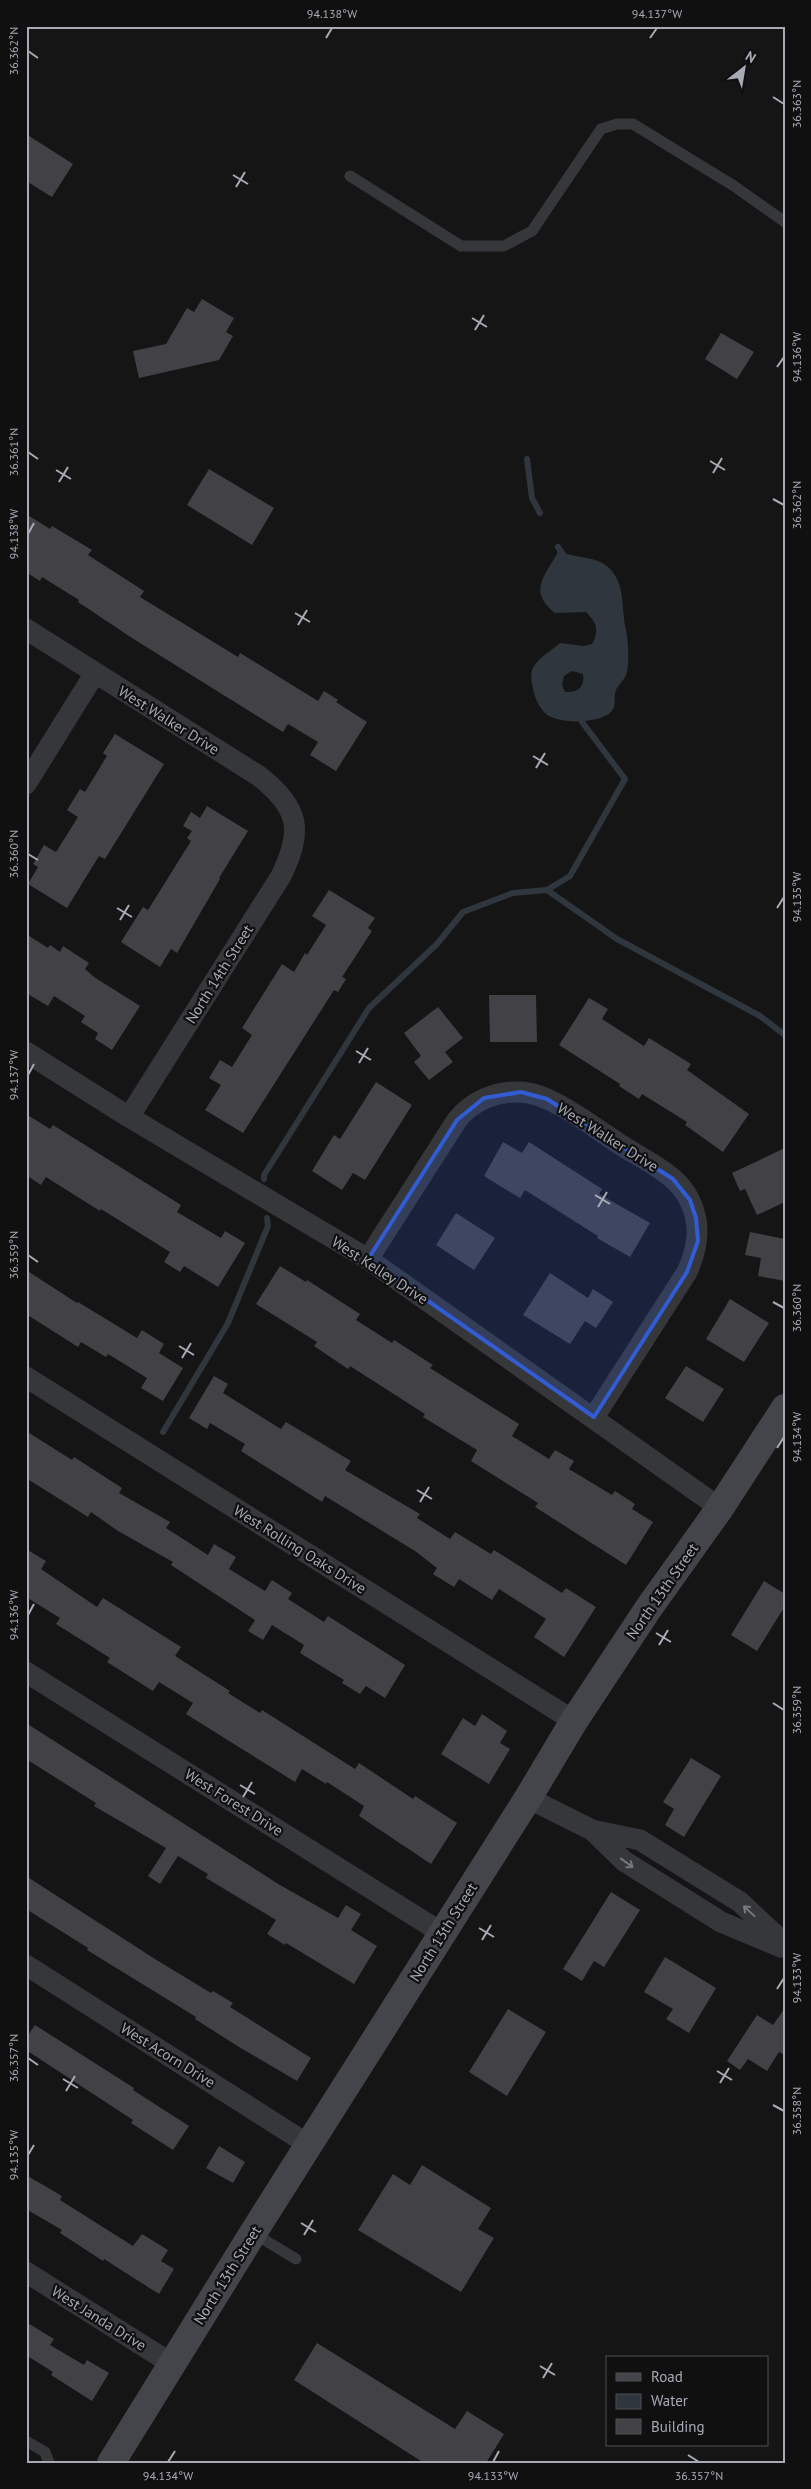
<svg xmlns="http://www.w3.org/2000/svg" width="811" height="2489" font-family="'PT Sans',sans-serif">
	<rect width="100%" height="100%" fill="#151516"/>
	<path fill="#2f363e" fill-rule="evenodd" d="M 559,550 C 574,560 597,554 611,570 C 626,587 621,610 626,630 C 628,639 630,667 626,675 C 624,680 620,683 617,688 C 612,696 618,704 611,712 C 599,724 555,725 544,712 C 538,705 534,696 533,688 C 531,681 530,672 534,666 C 540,657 552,650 560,643 L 584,646 L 592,644 C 600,630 596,622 586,612 L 555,613 C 526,590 547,574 559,550 ZM 572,671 L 583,674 C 585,687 578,693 565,692 L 562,685 L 564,676 Z"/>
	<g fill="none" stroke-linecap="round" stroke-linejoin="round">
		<path stroke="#2f363e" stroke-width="6" d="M 527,459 L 532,498 L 540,513
			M 558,547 L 564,556
			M 547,890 L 617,939 L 760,1016 L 785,1035
			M 264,1179 L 264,1175 L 369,1008 L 437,944 L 463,912 L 513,893 L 547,890 L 570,876 L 625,779 L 582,722 L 584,714
			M 163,1432 L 228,1323 L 268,1226 L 267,1218"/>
	</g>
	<path fill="#424246" d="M 26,134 L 73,164 L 52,197 L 26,181 Z
		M 202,299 L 234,318 L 226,332 L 233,336 L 219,360 L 139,378 L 133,351 L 166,344 L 187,308 L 194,312 Z
		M 721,333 L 754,352 L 737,379 L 705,359 Z
		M 209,469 L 274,508 L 252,545 L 187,505 Z
		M 26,514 L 50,529 L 52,526 L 92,550 L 88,555 L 144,591 L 140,597 L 238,657 L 240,653 L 318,701 L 324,691 L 338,700 L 336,702 L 367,722 L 336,771 L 310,755 L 318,742 L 288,724 L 283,732 L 132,638 L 78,602 L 79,600 L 42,577 L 40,581 L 26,572 Z
		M 115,734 L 164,764 L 105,859 L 99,856 L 67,908 L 28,884 L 38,867 L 33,864 L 44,845 L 56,852 L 78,817 L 67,810 L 80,789 L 85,792 L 107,756 L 103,753 Z
		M 207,806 L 248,831 L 219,878 L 220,879 L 177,953 L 171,949 L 160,967 L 121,942 L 143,907 L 148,910 L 191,841 L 187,838 L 192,831 L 183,826 L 191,812 L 200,818 Z
		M 329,890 L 375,918 L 368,928 L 372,931 L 342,977 L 346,979 L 338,992 L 334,990 L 243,1133 L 205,1110 L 221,1085 L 209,1078 L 220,1060 L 232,1067 L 252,1035 L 242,1028 L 282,964 L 294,972 L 305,953 L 307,955 L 326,925 L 312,916 Z
		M 26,934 L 48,948 L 50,945 L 60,952 L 63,946 L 89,963 L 85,969 L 94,977 L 140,1006 L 112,1050 L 95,1039 L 98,1033 L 81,1022 L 85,1016 L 54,996 L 48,1006 L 26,993 Z
		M 489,995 L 536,995 L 537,1042 L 490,1042 Z
		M 589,998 L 608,1009 L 602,1019 L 644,1046 L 649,1038 L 691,1064 L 687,1070 L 749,1114 L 723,1152 L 685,1125 L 687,1122 L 642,1094 L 639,1099 L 619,1086 L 620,1084 L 559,1045 Z
		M 438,1007 L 463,1038 L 445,1052 L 453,1062 L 429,1080 L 414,1062 L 421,1056 L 404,1033 Z
		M 376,1082 L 412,1105 L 365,1180 L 353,1173 L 342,1190 L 312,1171 L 334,1135 L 340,1139 Z
		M 26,1114 L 50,1129 L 53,1125 L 181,1205 L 177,1212 L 221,1238 L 225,1231 L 245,1243 L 218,1287 L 184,1266 L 180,1272 L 164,1262 L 170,1252 L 101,1209 L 100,1211 L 46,1177 L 41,1185 L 26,1175 Z
		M 503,1142 L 522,1153 L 529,1142 L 602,1189 L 599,1194 L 650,1223 L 630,1257 L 597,1238 L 598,1236 L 525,1190 L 520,1198 L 484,1176 Z
		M 785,1148 L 785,1202 L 757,1215 L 745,1189 L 740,1191 L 732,1173 Z
		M 456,1213 L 495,1238 L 474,1270 L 436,1245 Z
		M 750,1232 L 785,1239 L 785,1281 L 758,1276 L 761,1258 L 745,1255 Z
		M 280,1266 L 306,1282 L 307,1280 L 360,1314 L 356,1320 L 392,1343 L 394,1340 L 433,1365 L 430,1368 L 519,1424 L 512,1436 L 549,1459 L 555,1450 L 574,1461 L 569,1469 L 612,1495 L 615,1491 L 635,1504 L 632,1509 L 653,1522 L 626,1565 L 535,1507 L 538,1503 L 471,1461 L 477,1450 L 423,1417 L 425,1414 L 350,1366 L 348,1369 L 314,1346 L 317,1342 L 256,1304 Z
		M 26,1270 L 77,1303 L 78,1302 L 137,1338 L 142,1330 L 164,1344 L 159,1353 L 183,1368 L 163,1401 L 141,1388 L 147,1378 L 108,1354 L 106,1357 L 81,1342 L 78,1347 L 26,1314 Z
		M 550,1273 L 588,1298 L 593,1289 L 613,1302 L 596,1328 L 585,1321 L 570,1344 L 523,1315 Z
		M 730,1299 L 769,1323 L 744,1362 L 706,1339 Z
		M 686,1366 L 724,1389 L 703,1422 L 665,1398 Z
		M 214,1376 L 228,1384 L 223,1393 L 281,1429 L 286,1422 L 351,1461 L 345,1470 L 420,1514 L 417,1518 L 450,1539 L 455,1532 L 491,1554 L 494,1550 L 562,1593 L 566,1588 L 596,1607 L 564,1657 L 534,1637 L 546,1619 L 499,1589 L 492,1600 L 459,1579 L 454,1587 L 433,1574 L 437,1568 L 415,1551 L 325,1496 L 322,1502 L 241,1451 L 245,1444 L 210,1423 L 207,1429 L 189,1418 Z
		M 26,1431 L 72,1460 L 74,1457 L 122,1488 L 119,1493 L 170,1522 L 166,1528 L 208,1555 L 214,1544 L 236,1557 L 229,1569 L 265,1591 L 272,1580 L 292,1593 L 288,1599 L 324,1622 L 328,1616 L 405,1665 L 385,1698 L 366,1686 L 360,1694 L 342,1683 L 344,1680 L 300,1653 L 304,1645 L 272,1625 L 263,1640 L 248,1631 L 255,1620 L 171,1565 L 173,1562 L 118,1531 L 91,1512 L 88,1517 L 26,1478 Z
		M 26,1549 L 46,1561 L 41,1569 L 97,1607 L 103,1598 L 181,1647 L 175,1656 L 230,1691 L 228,1693 L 260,1713 L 262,1710 L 355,1769 L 359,1763 L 413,1799 L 415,1796 L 457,1823 L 431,1864 L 359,1816 L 364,1806 L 327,1782 L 326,1784 L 302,1769 L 295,1782 L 186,1714 L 193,1703 L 159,1682 L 153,1691 L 107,1662 L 110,1658 L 56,1624 L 60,1618 L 26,1597 Z
		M 764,1581 L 785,1594 L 785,1606 L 757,1651 L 731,1635 Z
		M 482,1714 L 507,1731 L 500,1743 L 510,1749 L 489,1784 L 441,1754 L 463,1718 L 475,1726 Z
		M 26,1723 L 280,1885 L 338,1918 L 346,1905 L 361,1914 L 351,1930 L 377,1946 L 354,1984 L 286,1943 L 285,1945 L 267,1934 L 276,1920 L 206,1878 L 208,1874 L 178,1856 L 160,1884 L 148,1876 L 166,1848 L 94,1806 L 96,1803 L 26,1759 Z
		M 691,1758 L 721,1776 L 684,1837 L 665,1825 L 674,1809 L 663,1802 Z
		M 26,1876 L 155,1959 L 211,1993 L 213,1991 L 233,2003 L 230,2007 L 311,2058 L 297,2081 L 239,2047 L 195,2019 L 196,2017 L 87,1950 L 88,1948 L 26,1909 Z
		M 611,1892 L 640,1910 L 604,1967 L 594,1961 L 582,1981 L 563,1969 Z
		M 665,1957 L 716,1988 L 689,2033 L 666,2019 L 673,2009 L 644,1992 Z
		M 785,2008 L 785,2055 L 779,2052 L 767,2071 L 748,2059 L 740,2070 L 727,2061 L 757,2015 L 773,2025 Z
		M 508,2009 L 546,2032 L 507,2096 L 469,2072 Z
		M 35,2025 L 134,2088 L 133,2090 L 189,2126 L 173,2150 L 131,2123 L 133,2120 L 26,2050 L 26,2038 Z
		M 219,2146 L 245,2162 L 233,2183 L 206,2168 Z
		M 422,2165 L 491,2208 L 478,2229 L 494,2238 L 461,2292 L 358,2230 L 393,2174 L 410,2185 Z
		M 26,2175 L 62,2196 L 60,2200 L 133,2246 L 142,2234 L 168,2250 L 161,2261 L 174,2269 L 159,2294 L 104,2259 L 103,2261 L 60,2233 L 62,2230 L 26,2209 Z
		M 26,2322 L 54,2339 L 50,2345 L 84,2365 L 87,2360 L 109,2373 L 92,2401 L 51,2375 L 53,2372 L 26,2355 Z
		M 317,2343 L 455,2429 L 467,2411 L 504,2434 L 486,2463 L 424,2463 L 294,2380 Z"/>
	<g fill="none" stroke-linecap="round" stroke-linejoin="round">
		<path stroke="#36373b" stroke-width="11" d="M 350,176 L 461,246 L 504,246 L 532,231 L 601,129 L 617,124 L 633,124 L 734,186 L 785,222
			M 253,2233 L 296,2259
			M 26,2441 L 45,2452 L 49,2463"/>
		<path stroke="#36373b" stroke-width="21" d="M 26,629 L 259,776 C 300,808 303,831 281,876 L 129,1117
			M 26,784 L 95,673
			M 26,1052 L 129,1117 L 368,1259 L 720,1508
			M 368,1259 L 457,1120 C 472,1101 495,1091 520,1092 C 552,1093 594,1128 621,1145 C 638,1156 657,1165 672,1178 C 679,1184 685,1191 689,1199 C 702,1224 698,1248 687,1272 L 594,1417
			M 26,1377 L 574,1721
			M 26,1672 L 442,1933
			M 528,1798 L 592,1830 L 640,1840 L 740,1902 L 785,1944
			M 592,1830 L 624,1861 L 721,1922 L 781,1947
			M 26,1965 L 309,2145
			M 26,2272 L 172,2364"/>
		<path stroke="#44454b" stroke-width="28" d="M 111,2463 L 253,2233 L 528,1798 L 574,1721 L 648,1609 L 720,1508 L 785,1408"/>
	</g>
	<defs><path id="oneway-shaft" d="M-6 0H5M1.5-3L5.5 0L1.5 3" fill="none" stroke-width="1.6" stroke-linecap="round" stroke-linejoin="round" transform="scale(1.25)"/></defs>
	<g stroke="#75777e">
		<use href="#oneway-shaft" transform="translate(627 1863) rotate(36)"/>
		<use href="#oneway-shaft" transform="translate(749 1911) rotate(-137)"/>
	</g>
	<path fill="#325cd3" fill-opacity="0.2" stroke="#325cd3" stroke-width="4" stroke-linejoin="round" d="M 521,1092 L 547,1099 L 673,1179 L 690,1200 L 696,1218 L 698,1241 L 687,1272 L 594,1417 L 368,1259 L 457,1120 L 484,1098 Z"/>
	<path fill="none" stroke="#a8abb5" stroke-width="2" d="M 326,38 L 332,28M 650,38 L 657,28M 28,51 L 38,58M 773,97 L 784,104M 233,175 L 248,184M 236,187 L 245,172M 472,318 L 487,327M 475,330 L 484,315M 777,367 L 784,357M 28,452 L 38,459M 710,461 L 725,470M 56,470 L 71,479M 713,473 L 722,458M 59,482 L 68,467M 773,499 L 784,505M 28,534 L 34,523M 295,613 L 310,622M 298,625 L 307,610M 533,756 L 548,765M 536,768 L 545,753M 28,854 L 38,860M 117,908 L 132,917M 777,908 L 784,897M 120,920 L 129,905M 356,1051 L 371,1060M 359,1063 L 368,1048M 28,1075 L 34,1064M 595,1195 L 610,1204M 598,1207 L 607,1192M 28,1255 L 38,1262M 773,1302 L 784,1308M 179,1346 L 194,1355M 182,1358 L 191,1343M 777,1448 L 784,1437M 417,1490 L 432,1499M 420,1502 L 429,1487M 28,1615 L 34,1604M 656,1633 L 671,1642M 659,1645 L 668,1630M 773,1703 L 784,1710M 240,1785 L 255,1794M 243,1797 L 252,1782M 479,1928 L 494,1937M 482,1940 L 491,1925M 777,1989 L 784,1978M 28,2058 L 38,2065M 717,2071 L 732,2080M 63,2079 L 78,2088M 720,2083 L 729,2068M 66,2091 L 75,2076M 773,2105 L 784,2111M 28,2155 L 34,2145M 301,2223 L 316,2232M 304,2235 L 313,2220M 540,2366 L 555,2375M 543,2378 L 552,2363M 688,2455 L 699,2462M 168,2462 L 175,2451M 493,2462 L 499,2451"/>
	<g text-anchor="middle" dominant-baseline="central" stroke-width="4.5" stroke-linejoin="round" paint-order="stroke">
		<g font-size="15" fill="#a8abb5" stroke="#101011">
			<text transform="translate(169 720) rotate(32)">West Walker Drive</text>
			<text transform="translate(219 974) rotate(-58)">North 14th Street</text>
			<text transform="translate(608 1137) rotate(32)">West Walker Drive</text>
			<text transform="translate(380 1270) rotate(33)">West Kelley Drive</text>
			<text transform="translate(300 1549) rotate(32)">West Rolling Oaks Drive</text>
			<text transform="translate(662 1591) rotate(-55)">North 13th Street</text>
			<text transform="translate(234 1802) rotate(32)">West Forest Drive</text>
			<text transform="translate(443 1932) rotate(-58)">North 13th Street</text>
			<text transform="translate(168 2055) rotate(32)">West Acorn Drive</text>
			<text transform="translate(227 2275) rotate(-58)">North 13th Street</text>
			<text transform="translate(99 2318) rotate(32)">West Janda Drive</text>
		</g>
	</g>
	<rect width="811" height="2489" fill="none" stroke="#101011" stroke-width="55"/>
	<rect x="606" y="2356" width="162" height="90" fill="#101011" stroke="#4d4e53"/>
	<rect x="616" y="2373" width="25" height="8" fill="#44454b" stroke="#4d4e53"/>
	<text x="651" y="2382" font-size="15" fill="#a8abb5">Road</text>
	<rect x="616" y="2394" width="25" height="15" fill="#2f363e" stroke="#4d4e53"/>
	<text x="651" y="2406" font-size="15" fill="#a8abb5">Water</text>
	<rect x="616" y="2419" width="25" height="15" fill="#424246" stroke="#4d4e53"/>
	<text x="651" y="2432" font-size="15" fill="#a8abb5">Building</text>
	<g transform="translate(744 68) rotate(31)" stroke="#101011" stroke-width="4" paint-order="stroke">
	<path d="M0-4L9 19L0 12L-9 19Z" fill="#a8abb5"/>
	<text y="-8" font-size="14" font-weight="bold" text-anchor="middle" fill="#a8abb5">N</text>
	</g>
	<rect x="28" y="28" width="756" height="2434" fill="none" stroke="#a8abb5" stroke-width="2"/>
	<g font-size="12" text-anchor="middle" fill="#a8abb5">
		<text x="332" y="18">94.138°W</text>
		<text x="657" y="18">94.137°W</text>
		<text transform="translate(14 51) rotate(-90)" y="4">36.362°N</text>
		<text transform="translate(797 104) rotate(-90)" y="4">36.363°N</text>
		<text transform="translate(797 357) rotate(-90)" y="4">94.136°W</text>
		<text transform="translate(14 452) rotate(-90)" y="4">36.361°N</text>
		<text transform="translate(797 505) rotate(-90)" y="4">36.362°N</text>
		<text transform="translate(14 534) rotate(-90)" y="4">94.138°W</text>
		<text transform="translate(14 854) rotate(-90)" y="4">36.360°N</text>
		<text transform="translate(797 897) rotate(-90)" y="4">94.135°W</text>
		<text transform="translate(14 1075) rotate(-90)" y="4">94.137°W</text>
		<text transform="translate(14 1255) rotate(-90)" y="4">36.359°N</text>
		<text transform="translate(797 1308) rotate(-90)" y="4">36.360°N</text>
		<text transform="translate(797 1437) rotate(-90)" y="4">94.134°W</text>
		<text transform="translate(14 1615) rotate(-90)" y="4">94.136°W</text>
		<text transform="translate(797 1710) rotate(-90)" y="4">36.359°N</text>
		<text transform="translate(797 1978) rotate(-90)" y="4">94.133°W</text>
		<text transform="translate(14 2058) rotate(-90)" y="4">36.357°N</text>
		<text transform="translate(797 2111) rotate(-90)" y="4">36.358°N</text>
		<text transform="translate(14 2155) rotate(-90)" y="4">94.135°W</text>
		<text x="168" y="2480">94.134°W</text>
		<text x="493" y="2480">94.133°W</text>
		<text x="699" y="2480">36.357°N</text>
	</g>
</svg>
